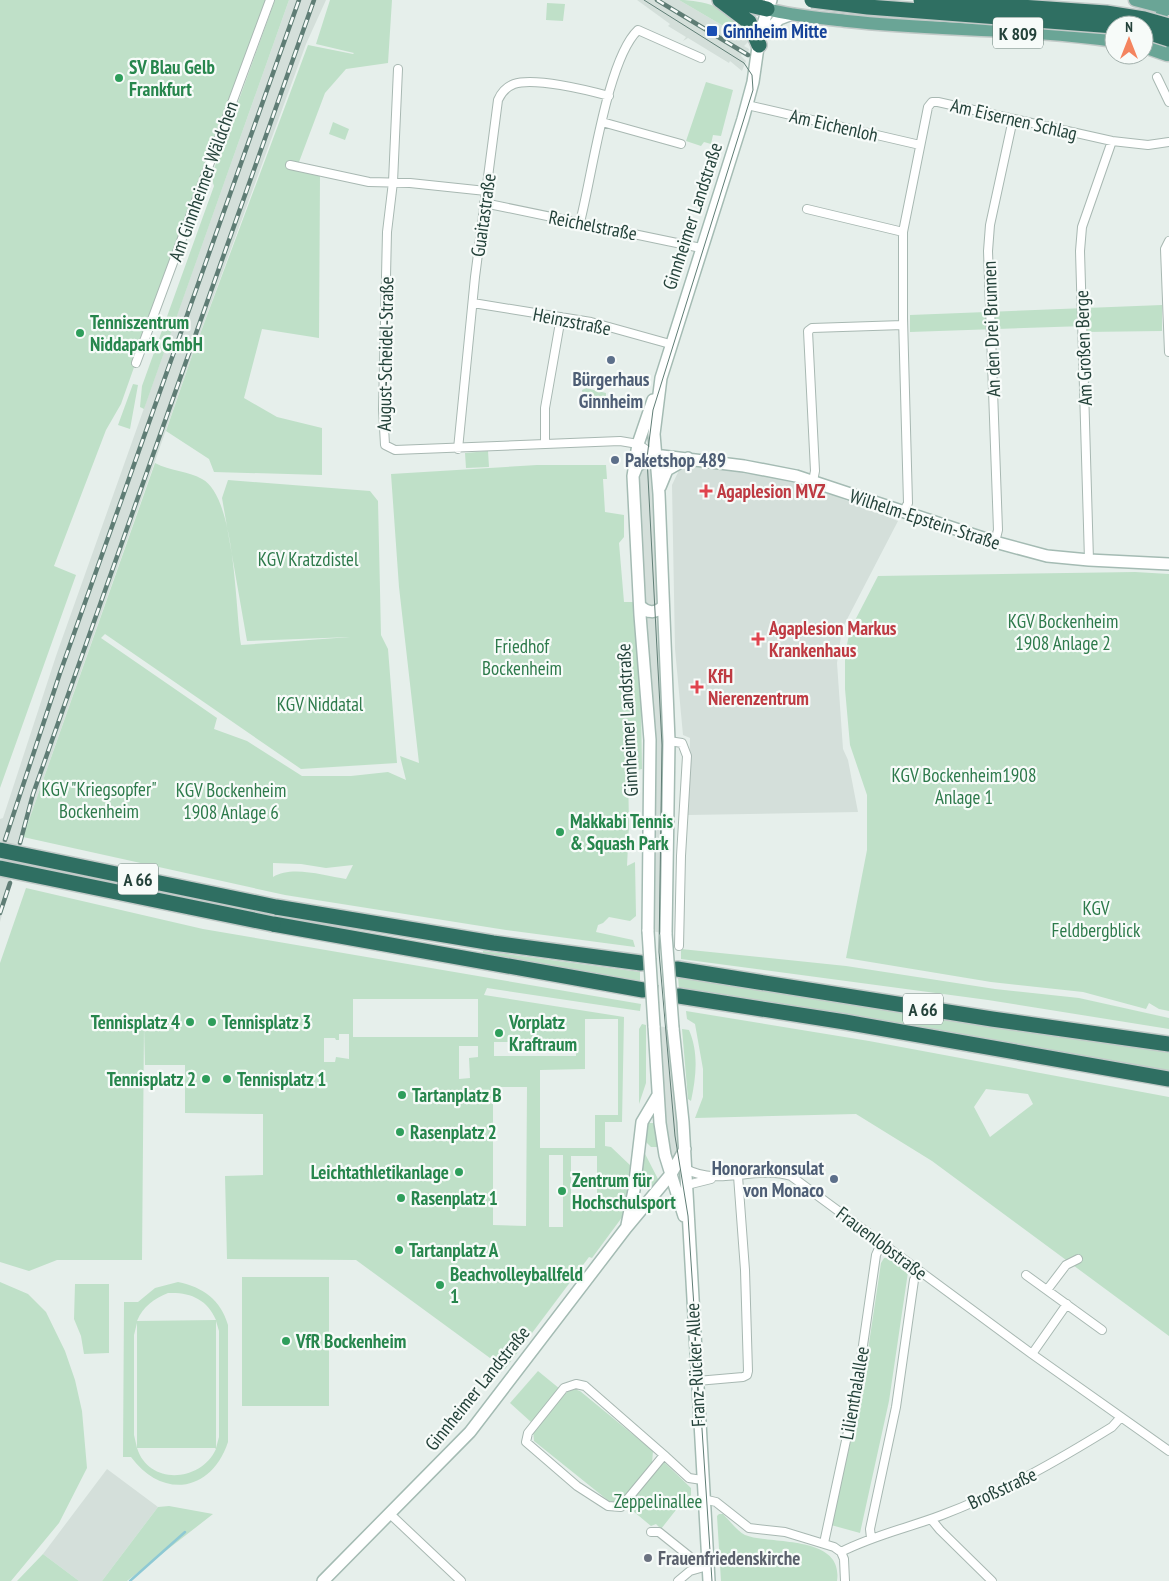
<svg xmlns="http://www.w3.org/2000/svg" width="1169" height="1581" font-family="'PT Sans Narrow',sans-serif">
	<rect width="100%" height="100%" fill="#e6efeb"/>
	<path fill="#d4dfda" d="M 289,0 L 326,0 L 306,44 L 193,353 L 23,837 L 0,922 L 0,819 L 3,818 L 56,656 Z
		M 637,0 L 679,0 L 749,41 L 744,46 L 749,49 L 747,57 L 742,54 L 741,56 L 746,61 L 742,71 L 730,61 L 729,63 L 688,38 L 683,41 L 686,37 L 668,26 L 670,24 Z
		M 649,466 L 653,480 L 660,605 L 652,608 L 646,604 L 638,472 L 642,468 Z
		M 705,466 L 800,482 L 898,521 L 842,629 L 837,663 L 843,749 L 848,760 L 858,812 L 688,815 L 690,738 L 683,735 L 675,649 L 672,485 L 680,468 Z
		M 643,613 L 661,615 L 665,708 L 662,933 L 652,931 Z
		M 659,1026 L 669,1028 L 681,1145 L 672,1162 L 667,1138 Z
		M 107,1469 L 158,1507 L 102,1581 L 79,1581 L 43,1554 Z"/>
	<path fill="#bfe0c8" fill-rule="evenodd" d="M 0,0 L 268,0 L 223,116 L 121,404 L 106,430 L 54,566 L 76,575 L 0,788 Z
		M 275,0 L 289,0 L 144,409 L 140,407 L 142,386 L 214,186 L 211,177 Z
		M 330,0 L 392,0 L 388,63 L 346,69 L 325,93 L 296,170 L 320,176 L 319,338 L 262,329 L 244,398 L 277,417 L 322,428 L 322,475 L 214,472 L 209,459 L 166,431 L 193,353 L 308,45 L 353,54 L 354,53 L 316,44 Z
		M 679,0 C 706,0 725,9 746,23 L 737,32 L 749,41 Z
		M 547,3 L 565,4 L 563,21 L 546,20 Z
		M 706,82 L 733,90 L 721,136 L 713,135 L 711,144 L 704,142 L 701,146 L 686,141 Z
		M 333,122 L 349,129 L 345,140 L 329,134 Z
		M 1162,305 L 1162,331 L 1085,332 L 1085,326 L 910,332 L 910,315 Z
		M 133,384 L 138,385 L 130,429 L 118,425 Z
		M 586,388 L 606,393 L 606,402 L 584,400 L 582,390 Z
		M 488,451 L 489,467 L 466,468 L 465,453 Z
		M 155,463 C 170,471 188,471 202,479 C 236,497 235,609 241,645 L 350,637 L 247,641 L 222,498 L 228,480 L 370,491 L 378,501 L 381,635 L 388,649 L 397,763 L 301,769 L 105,634 L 101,638 L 217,718 L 214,729 L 247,741 L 302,776 L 351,776 L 388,772 L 406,780 L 400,756 L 419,763 L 399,587 L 391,474 L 537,465 L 606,465 L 607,479 L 603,479 L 605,512 L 624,515 L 624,537 L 619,543 L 624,602 L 633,602 L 641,703 L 642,769 L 628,772 L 629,825 L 627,866 L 635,862 L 636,916 L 630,921 L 609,917 L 603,923 L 598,925 L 596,932 L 633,940 L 635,947 L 506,930 L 285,895 L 23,837 ZM 273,863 L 301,864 L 326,868 L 353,865 L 346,879 C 325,876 292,865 273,877 Z
		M 1135,572 L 1169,574 L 1169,1011 L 1159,1009 L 1149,1003 L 1146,1009 L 1083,992 L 991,982 L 846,958 L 867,850 L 867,795 L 850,745 L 845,689 L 845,654 L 850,630 L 878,576 Z
		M 26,888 L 203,929 L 641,1004 L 640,1011 L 487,988 L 484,995 L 624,1017 L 622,1122 L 605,1122 L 605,1146 L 611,1147 L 631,1166 C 632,1182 630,1202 623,1216 L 592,1258 L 589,1257 L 505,1369 L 356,1260 L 227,1259 L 225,1176 L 263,1175 L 263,1114 L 185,1113 L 185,1065 L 145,1065 L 144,1026 L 142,1260 L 57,1260 L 29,1271 L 0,1262 L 0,963 ZM 353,999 L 478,999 L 478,1037 L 353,1037 ZM 585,1019 L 618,1019 L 618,1115 L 595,1115 L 595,1148 L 540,1148 L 540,1070 L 585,1069 ZM 339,1034 L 349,1034 L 349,1059 L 336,1057 L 335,1062 L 324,1062 L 324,1038 L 335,1038 L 336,1040 L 339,1040 ZM 494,1042 L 576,1042 L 576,1056 L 494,1056 ZM 459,1046 L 478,1046 L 478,1057 L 469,1058 L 470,1078 L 459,1079 ZM 493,1087 L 527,1087 L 526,1226 L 493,1225 ZM 549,1155 L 563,1155 L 563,1227 L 549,1227 ZM 571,1156 L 597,1156 L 597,1206 L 571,1206 Z
		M 681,949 L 846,966 L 995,989 L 1079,998 L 1169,1018 L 1169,1029 L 988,1000 L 681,959 Z
		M 483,951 L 640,972 L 640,982 L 483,953 Z
		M 678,977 L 1056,1036 L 1169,1051 L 1169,1073 L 679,989 Z
		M 686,1011 L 869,1041 L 1169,1097 L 1169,1336 L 932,1161 L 856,1114 L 695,1118 L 703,1097 L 703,1069 L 695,1024 L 687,1019 ZM 986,1089 L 1028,1094 L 1033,1104 L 990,1137 L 974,1107 Z
		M 642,1024 L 646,1025 L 646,1083 L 639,1104 L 639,1029 Z
		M 682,1029 L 689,1030 C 699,1053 696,1078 691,1101 L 688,1099 Z
		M 647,1123 L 656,1123 L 660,1147 L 651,1147 L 642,1138 Z
		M 642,1148 L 658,1179 L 651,1188 L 644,1187 L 641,1184 Z
		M 884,1258 L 892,1258 L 908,1272 L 889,1401 L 860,1533 L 831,1525 L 861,1397 L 881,1263 Z
		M 242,1277 L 329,1277 L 329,1406 L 242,1406 Z
		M 0,1282 L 28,1294 L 46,1312 L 65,1351 L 75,1380 L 82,1411 L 87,1468 L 59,1523 L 11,1581 L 0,1581 Z
		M 178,1282 C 203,1287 221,1300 228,1325 L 228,1442 C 211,1493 162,1499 131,1457 L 123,1457 L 124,1302 L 138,1302 L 155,1288 ZM 168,1293 C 190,1292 207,1299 216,1320 L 137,1321 C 143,1306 154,1299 168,1293 ZM 216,1321 L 219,1331 L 219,1437 L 216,1448 ZM 137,1323 L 137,1448 L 134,1435 L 134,1335 ZM 137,1448 L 215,1448 L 216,1449 C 201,1482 149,1486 137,1448 Z
		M 75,1284 L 109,1284 L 109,1353 L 84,1354 L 81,1336 L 74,1319 Z
		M 538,1371 L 560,1389 L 531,1422 L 510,1403 Z
		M 574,1389 L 580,1391 L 653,1451 L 652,1463 L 623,1499 L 618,1502 L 610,1502 L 534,1441 L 533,1430 L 568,1391 Z
		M 664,1462 L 691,1488 L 691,1507 L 683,1501 L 661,1529 L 656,1524 L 651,1526 L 627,1506 Z
		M 169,1506 L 213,1514 L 127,1581 L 102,1581 L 158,1507 Z
		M 719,1514 L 723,1514 C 729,1520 737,1531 745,1535 C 770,1545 844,1534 837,1581 L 721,1581 L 717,1516 Z
		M 43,1554 L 79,1581 L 17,1581 Z"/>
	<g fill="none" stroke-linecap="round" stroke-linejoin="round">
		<path stroke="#8ec9d4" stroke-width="2.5" d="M 130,1581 L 185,1532"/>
		<path stroke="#bfccc8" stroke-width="15" stroke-dasharray="15 8" stroke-linecap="butt" d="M 641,963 L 677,969
			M 643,990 L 679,996"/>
		<g stroke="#a8b8b2" stroke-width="10">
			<path id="street" d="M 398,69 L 393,182 L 387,232 L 383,409 L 385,445 L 395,450 L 620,441 L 638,444 L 654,455
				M 1157,77 L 1169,102
				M 747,105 L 920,145
				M 602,122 L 681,144
				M 290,165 L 369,182 L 410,183 L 486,191
				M 484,203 L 701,248
				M 807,209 L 903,232
				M 580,222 C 592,177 607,59 638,30 L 701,58
				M 1169,241 L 1165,249 L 1169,352
				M 473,303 L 591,322 L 670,344
				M 136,363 L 270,0
				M 545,444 L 545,408 L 561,317
				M 458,449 L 475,277 L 498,100 C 501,93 506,87 514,84 C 534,77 587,90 609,96
				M 813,481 L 815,471 L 808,331 L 812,328 L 903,325
				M 904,511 L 908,503 L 903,318 L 903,232 L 928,107 L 932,102 L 938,102 L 1112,141 L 1148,145 L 1169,142
				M 995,542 L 998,530 L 988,251 L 990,225 L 1013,119
				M 1089,560 L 1080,251 L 1082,227 L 1112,141
				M 669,741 L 682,743 L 687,756 L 681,856 L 679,946
				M 686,1169 C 719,1187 757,1165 791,1176 L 1032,1354 L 1169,1451
				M 687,1185 L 711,1179
				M 1026,1275 L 1102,1330
				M 1047,1290 L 1066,1265 L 1078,1259
				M 1032,1354 L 1067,1304
				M 697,1381 L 743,1377 L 747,1375 L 748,1371 L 745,1270 L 738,1176
				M 576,1384 L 585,1386 L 664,1455 L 621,1507 L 608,1506 L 577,1486 L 526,1442 L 528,1433 L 564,1388 Z
				M 664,1455 L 689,1478 L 702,1480
				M 703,1499 L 716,1502 L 749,1528 L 785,1532 L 834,1547 L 841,1552 L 844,1559 L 845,1581
				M 390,1514 L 461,1581
				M 931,1519 L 940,1530 L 992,1581
				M 651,1532 L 659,1532 L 694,1560 L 699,1568
				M 871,1538 L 870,1529 L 896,1407 L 914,1280 L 919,1271
				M 824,1543 L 856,1394 L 876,1255 L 881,1244
				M 841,1552 C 874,1535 908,1528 942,1515 C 1003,1492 1057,1461 1112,1427 L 1121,1417
				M 678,1581 L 690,1571 L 704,1567"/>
		</g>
		<g stroke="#a4bbb3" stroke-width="14">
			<path id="secondary" d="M 766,33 L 779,19 L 792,14
				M 633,476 L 637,466 L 654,455 L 744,466 L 796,476 L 995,542 L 1047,556 L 1089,560 L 1169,564
				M 660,487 L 667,470 L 688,458
				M 640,606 C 647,613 656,614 663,606
				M 648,931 L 650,740 L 640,615 L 633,476 L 638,444 L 653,400
				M 666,934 L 669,741 L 659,494 L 654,434 L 661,378 L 743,119 L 753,82 L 760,33 L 771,0
				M 654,1026 L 660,1123 L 665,1155 L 684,1216
				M 673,1028 L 683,1122 L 709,1581
				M 627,1225 L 634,1190 L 642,1122 L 658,1095
				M 323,1581 L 470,1432 L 626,1228 L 671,1174 L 685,1149"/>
		</g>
		<g stroke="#c2cac8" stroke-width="15">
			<path id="primary" d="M 1135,0 L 1169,9
				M 1164,0 L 1158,40 L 1169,55
				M 767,9 C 793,16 820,18 847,21 C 936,31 1026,28 1114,41
				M 1144,47 L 1167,55"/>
		</g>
		<g stroke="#c2cac8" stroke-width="18">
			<path id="highway" d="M 720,0 L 749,22 L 759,45
				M 728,0 L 767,9
				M 276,907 L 493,943 L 641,963
				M 273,924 L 643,990
				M 677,969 L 992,1019 L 1169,1044
				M 679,996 L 845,1022 L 1169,1079"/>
		</g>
		<use href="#street" stroke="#fff" stroke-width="8"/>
		<use href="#secondary" stroke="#fff" stroke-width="11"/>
		<use href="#primary" stroke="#6aa596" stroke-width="12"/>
		<use href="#highway" stroke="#2f6f62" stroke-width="15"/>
		<path stroke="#5f7d75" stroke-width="1" d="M 644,0 L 744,63 L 752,75 L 753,90 L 653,410 L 647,458 L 662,745 L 659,952 L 675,1136 L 688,1216 L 712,1581"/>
		<g stroke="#5f7d75" stroke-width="4.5">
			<path id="rail" d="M 657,0 L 748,55
				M 5,840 L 60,673 L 299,0
				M 20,843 L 33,794 L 314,0
				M 0,913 L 10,883"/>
		</g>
		<use href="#rail" stroke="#f7fbf9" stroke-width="2.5" stroke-dasharray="8" stroke-linecap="butt"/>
		<g stroke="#a4bbb3" stroke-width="14" stroke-linecap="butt">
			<path id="secondary-bridge" d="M 648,931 L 654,1026
				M 666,934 L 673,1028"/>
		</g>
		<g stroke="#c2cac8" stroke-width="18" stroke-linecap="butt">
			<path id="highway-bridge" d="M 812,0 L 868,7 L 1114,26
				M 921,0 L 1106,13 L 1144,19 L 1169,26
				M 1144,31 L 1169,39
				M 0,850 L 276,907
				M 0,868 L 273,924"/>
		</g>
		<use href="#secondary-bridge" stroke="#fff" stroke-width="11"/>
		<use href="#highway-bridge" stroke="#2f6f62" stroke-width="15"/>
	</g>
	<rect fill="#1a4fb4" stroke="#f7fbf9" stroke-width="2" x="706" y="25" width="12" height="12" rx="2.5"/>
	<g fill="#2e9e5b" stroke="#f7fbf9" stroke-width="2">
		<circle cx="119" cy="78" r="5"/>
		<circle cx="80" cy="333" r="5"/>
		<circle cx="560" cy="832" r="5"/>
		<circle cx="190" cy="1022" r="5"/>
		<circle cx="212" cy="1022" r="5"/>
		<circle cx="499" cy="1033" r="5"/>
		<circle cx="206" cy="1079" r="5"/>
		<circle cx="227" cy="1079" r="5"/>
		<circle cx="402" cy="1095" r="5"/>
		<circle cx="400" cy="1132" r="5"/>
		<circle cx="459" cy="1172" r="5"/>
		<circle cx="562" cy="1191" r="5"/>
		<circle cx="401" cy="1198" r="5"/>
		<circle cx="399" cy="1250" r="5"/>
		<circle cx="440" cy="1285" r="5"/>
		<circle cx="286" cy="1341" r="5"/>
	</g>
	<g fill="#5c6f8a" stroke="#f7fbf9" stroke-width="2">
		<circle cx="611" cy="360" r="5"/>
		<circle cx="615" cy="460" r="5"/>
		<circle cx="834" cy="1179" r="5"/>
	</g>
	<g fill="#e0444e" stroke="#f7fbf9" stroke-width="2">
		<path d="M703.5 483.5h5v5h5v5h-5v5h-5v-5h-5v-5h5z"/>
		<path d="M755.5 631.5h5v5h5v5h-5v5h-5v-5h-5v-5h5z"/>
		<path d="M694.5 679.5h5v5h5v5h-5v5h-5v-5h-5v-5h5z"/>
	</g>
	<circle fill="#6b7280" stroke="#f7fbf9" stroke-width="2" cx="648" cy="1558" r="5"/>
	<g text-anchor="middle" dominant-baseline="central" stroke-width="4.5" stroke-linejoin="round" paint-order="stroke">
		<g fill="#f7fbf9" stroke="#637a73" stroke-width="1">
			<rect x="993" y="17.5" width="50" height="31" rx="4"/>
			<rect x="118" y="863.5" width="40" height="31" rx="4"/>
			<rect x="903" y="993.5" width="40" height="31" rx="4"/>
		</g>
		<g font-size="18" font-weight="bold" fill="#24423a">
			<text x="1018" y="33">K 809</text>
			<text x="138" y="879">A 66</text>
			<text x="923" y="1009">A 66</text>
		</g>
		<g font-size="19" font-weight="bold" fill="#164399" stroke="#f7fbf9" text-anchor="start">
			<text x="723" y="31">Ginnheim Mitte</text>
		</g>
		<g font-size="19" font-weight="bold" fill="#27864d" stroke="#f7fbf9" text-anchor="start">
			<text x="129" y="67">SV Blau Gelb<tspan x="129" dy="22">Frankfurt</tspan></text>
			<text x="90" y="322">Tenniszentrum<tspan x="90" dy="22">Niddapark GmbH</tspan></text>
			<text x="570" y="821">Makkabi Tennis<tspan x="570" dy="22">&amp; Squash Park</tspan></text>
			<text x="180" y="1022" text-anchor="end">Tennisplatz 4</text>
			<text x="222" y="1022">Tennisplatz 3</text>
			<text x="509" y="1022">Vorplatz<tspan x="509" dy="22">Kraftraum</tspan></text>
			<text x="196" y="1079" text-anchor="end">Tennisplatz 2</text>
			<text x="237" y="1079">Tennisplatz 1</text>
			<text x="412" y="1095">Tartanplatz B</text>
			<text x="410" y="1132">Rasenplatz 2</text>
			<text x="449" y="1172" text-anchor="end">Leichtathletikanlage</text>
			<text x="572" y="1180">Zentrum für<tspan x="572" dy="22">Hochschulsport</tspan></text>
			<text x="411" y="1198">Rasenplatz 1</text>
			<text x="409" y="1250">Tartanplatz A</text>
			<text x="450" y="1274">Beachvolleyballfeld<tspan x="450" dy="22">1</tspan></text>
			<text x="296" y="1341">VfR Bockenheim</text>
		</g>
		<g font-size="19" fill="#24423a" stroke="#f7fbf9">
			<text transform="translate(1014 119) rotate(13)">Am Eisernen Schlag</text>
			<text transform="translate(834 125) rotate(13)">Am Eichenloh</text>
			<text transform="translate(203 181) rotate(-70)">Am Ginnheimer Wäldchen</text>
			<text transform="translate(483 215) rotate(-82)">Guaitastraße</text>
			<text transform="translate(692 216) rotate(-72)">Ginnheimer Landstraße</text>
			<text transform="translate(593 225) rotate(11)">Reichelstraße</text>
			<text transform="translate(572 321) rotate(11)">Heinzstraße</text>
			<text transform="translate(991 329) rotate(-92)">An den Drei Brunnen</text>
			<text transform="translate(1083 348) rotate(-92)">Am Großen Berge</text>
			<text transform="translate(385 354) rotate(-89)">August-Scheidel-Straße</text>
			<text transform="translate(925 519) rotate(18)">Wilhelm-Epstein-Straße</text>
			<text transform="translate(627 720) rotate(-93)">Ginnheimer Landstraße</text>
			<text transform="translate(882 1243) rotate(37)">Frauenlobstraße</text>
			<text transform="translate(695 1365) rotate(-93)">Franz-Rücker-Allee</text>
			<text transform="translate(477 1388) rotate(-51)">Ginnheimer Landstraße</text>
			<text transform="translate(854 1393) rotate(-80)">Lilienthalallee</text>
			<text transform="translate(1002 1488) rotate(-25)">Broßstraße</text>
		</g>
		<g font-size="19" font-weight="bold" fill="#4e5e75" stroke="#f7fbf9">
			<text x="611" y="379">Bürgerhaus<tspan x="611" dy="22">Ginnheim</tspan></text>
			<text x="625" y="460" text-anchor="start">Paketshop 489</text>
			<text x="824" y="1168" text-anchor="end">Honorarkonsulat<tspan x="824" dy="22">von Monaco</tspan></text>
		</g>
		<g font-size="19" font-weight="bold" fill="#be3a42" stroke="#f7fbf9" text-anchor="start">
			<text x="717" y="491">Agaplesion MVZ</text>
			<text x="769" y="628">Agaplesion Markus<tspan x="769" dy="22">Krankenhaus</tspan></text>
			<text x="708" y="676">KfH<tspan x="708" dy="22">Nierenzentrum</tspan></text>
		</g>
		<g font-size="19" fill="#2d7a4b" stroke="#f7fbf9">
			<text x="308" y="559">KGV Kratzdistel</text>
			<text x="1063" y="621">KGV Bockenheim<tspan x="1063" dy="22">1908 Anlage 2</tspan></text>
			<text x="522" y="646">Friedhof<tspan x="522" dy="22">Bockenheim</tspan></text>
			<text x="320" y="704">KGV Niddatal</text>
			<text x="964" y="775">KGV Bockenheim1908<tspan x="964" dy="22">Anlage 1</tspan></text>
			<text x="99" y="789">KGV "Kriegsopfer"<tspan x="99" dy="22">Bockenheim</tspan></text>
			<text x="231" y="790">KGV Bockenheim<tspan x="231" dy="22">1908 Anlage 6</tspan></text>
			<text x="1096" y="908">KGV<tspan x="1096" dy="22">Feldbergblick</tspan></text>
			<text x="658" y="1501">Zeppelinallee</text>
		</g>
		<g font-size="19" font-weight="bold" fill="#5b616d" stroke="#f7fbf9" text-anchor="start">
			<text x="658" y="1558">Frauenfriedenskirche</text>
		</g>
	</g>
	<g transform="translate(1129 40)"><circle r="24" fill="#f7fbf9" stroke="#a3b1ad"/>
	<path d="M0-4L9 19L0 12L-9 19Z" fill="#f4845f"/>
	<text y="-8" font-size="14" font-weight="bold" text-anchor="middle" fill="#24423a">N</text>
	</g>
</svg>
